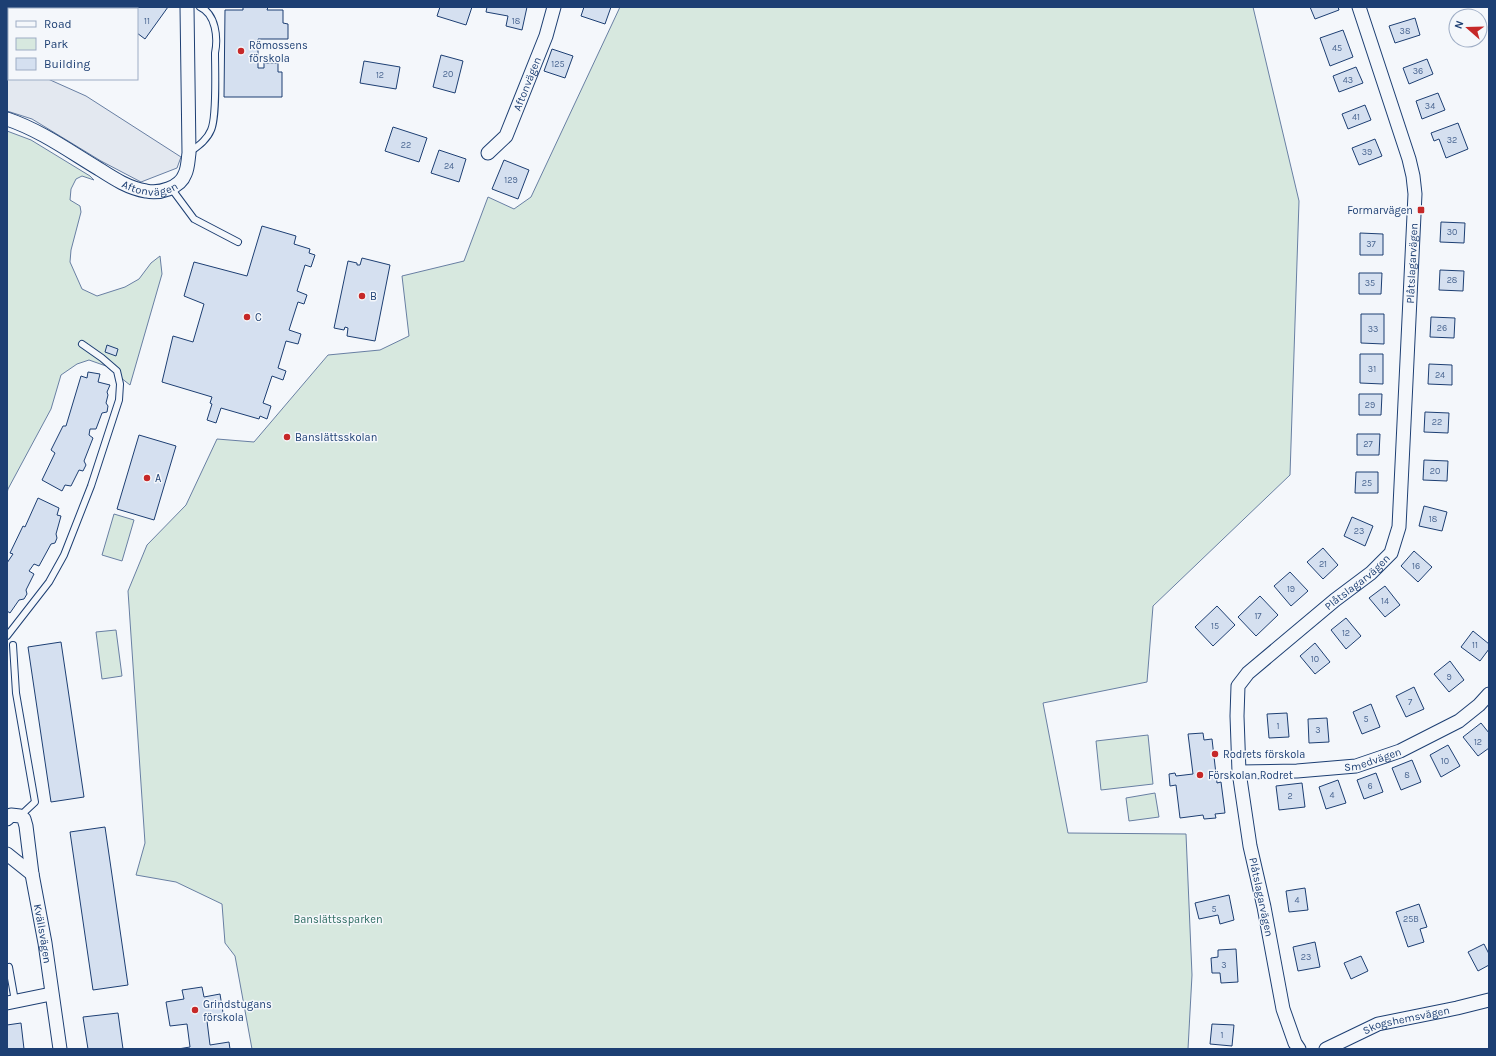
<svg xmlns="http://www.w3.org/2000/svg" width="1496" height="1056" font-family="Karla,sans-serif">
	<rect width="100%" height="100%" fill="#f4f7fb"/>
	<path fill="#d7e8df" stroke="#687fa3" d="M 620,7 L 1253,7 L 1299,201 L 1290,475 L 1153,606 L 1147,682 L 1043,703 L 1068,833 L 1186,834 L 1192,975 L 1188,1049 L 252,1049 L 235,956 L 225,943 L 222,904 L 176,882 L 136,875 L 145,843 L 128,591 L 147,545 L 186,505 L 217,439 L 254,442 L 328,355 L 380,350 L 409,336 L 402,276 L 464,261 L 488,197 L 514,209 L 531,197 Z
		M 7,131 L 31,140 L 90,176 L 94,180 L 82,176 L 76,179 L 71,189 L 70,200 L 80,206 L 81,212 L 71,250 L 70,262 L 82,289 L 97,296 L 125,287 L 139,279 L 151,263 L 160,256 L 162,274 L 130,385 L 106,366 L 89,360 L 77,364 L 61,375 L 51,409 L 8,489 L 7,493 Z
		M 114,514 L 134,520 L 122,561 L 102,555 Z
		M 116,630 L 122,676 L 102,679 L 96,632 Z
		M 1148,735 L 1153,784 L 1101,790 L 1096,741 Z
		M 1155,793 L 1159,817 L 1129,821 L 1126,798 Z"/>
	<path fill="#e3e8f0" stroke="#687fa3" d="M 7,67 L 9,68 L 9,79 L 48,79 L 86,96 L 181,157 L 177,168 L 141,182 L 101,161 L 32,119 L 7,111 Z"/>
	<path fill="#d5e0f0" stroke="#1d3f73" d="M 46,7 L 86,7 L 89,9 L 44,9 Z
		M 117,7 L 168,7 L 145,39 L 137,33 L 137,9 L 116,9 Z
		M 243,7 L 268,7 L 267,10 L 283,10 L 283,23 L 288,24 L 288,39 L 258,39 L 258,68 L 264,68 L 264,63 L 278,63 L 278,72 L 282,72 L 282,97 L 224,97 L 225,10 L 243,10 Z
		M 440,7 L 472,7 L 466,25 L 437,16 Z
		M 487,7 L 527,7 L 522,30 L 506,26 L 508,16 L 486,12 Z
		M 584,7 L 611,7 L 605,24 L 581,16 Z
		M 1310,7 L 1338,7 L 1339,10 L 1315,19 Z
		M 1415,18 L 1420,35 L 1395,43 L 1389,26 Z
		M 1343,30 L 1353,57 L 1330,66 L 1320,38 Z
		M 552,49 L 573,56 L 565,78 L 544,71 Z
		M 441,55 L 463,61 L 455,93 L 433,87 Z
		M 1427,59 L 1433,74 L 1409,84 L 1403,68 Z
		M 364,61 L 400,67 L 396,89 L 360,83 Z
		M 1356,67 L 1363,83 L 1339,92 L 1333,76 Z
		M 1438,93 L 1445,110 L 1422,119 L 1416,101 Z
		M 1365,105 L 1371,120 L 1348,129 L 1342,114 Z
		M 1458,123 L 1468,149 L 1446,158 L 1439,139 L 1434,141 L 1431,133 Z
		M 393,127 L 427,138 L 419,162 L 385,151 Z
		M 1375,139 L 1382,156 L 1359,165 L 1352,148 Z
		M 439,150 L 466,159 L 459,182 L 431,173 Z
		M 504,160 L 529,170 L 518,199 L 492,189 Z
		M 1441,222 L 1465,223 L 1464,243 L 1440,242 Z
		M 262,226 L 296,236 L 294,244 L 310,249 L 309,253 L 315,255 L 311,267 L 305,265 L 297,291 L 307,295 L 304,304 L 298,302 L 289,330 L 301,334 L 298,344 L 286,341 L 278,368 L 286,371 L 283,380 L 272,376 L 263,403 L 271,406 L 267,419 L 260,416 L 259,419 L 221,408 L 216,423 L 207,420 L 212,404 L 210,403 L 212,397 L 162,382 L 173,336 L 193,342 L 204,304 L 184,296 L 194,262 L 247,276 Z
		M 1360,233 L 1383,234 L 1383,255 L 1360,255 Z
		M 362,258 L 390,265 L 375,341 L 347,336 L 348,328 L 345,327 L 344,330 L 334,328 L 348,261 L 357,263 L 357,265 L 360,265 Z
		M 1440,270 L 1464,271 L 1463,291 L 1439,290 Z
		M 1359,273 L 1382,273 L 1381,294 L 1359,294 Z
		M 1361,314 L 1384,314 L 1384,344 L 1361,343 Z
		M 1431,317 L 1455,318 L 1454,338 L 1430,337 Z
		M 107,345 L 118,349 L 116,356 L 105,352 Z
		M 1360,354 L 1383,354 L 1383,384 L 1360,383 Z
		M 1429,364 L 1452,365 L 1452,385 L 1428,384 Z
		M 88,372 L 100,374 L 98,382 L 110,385 L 107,392 L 108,395 L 106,403 L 108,406 L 107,412 L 102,413 L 96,429 L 90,429 L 89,435 L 93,438 L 84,461 L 86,465 L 83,471 L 79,470 L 71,486 L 65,485 L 62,491 L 42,480 L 55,453 L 51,450 L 63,426 L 66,426 L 81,376 L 87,378 Z
		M 1359,394 L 1382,394 L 1381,415 L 1359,415 Z
		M 1425,412 L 1449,413 L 1448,433 L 1424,432 Z
		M 1357,434 L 1380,434 L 1379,455 L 1357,455 Z
		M 139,435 L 176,446 L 154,520 L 117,509 Z
		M 1424,460 L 1448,461 L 1447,481 L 1423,480 Z
		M 1356,472 L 1378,472 L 1378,493 L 1355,493 Z
		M 38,498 L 59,508 L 57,515 L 61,516 L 56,534 L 57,538 L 55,543 L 51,544 L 39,566 L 34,564 L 29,571 L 34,574 L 26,590 L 27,594 L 24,599 L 19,600 L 10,613 L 7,611 L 7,563 L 13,554 L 10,553 L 23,526 L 25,527 Z
		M 1424,506 L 1447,512 L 1442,531 L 1419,526 Z
		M 1352,517 L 1373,526 L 1365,546 L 1344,536 Z
		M 1323,548 L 1338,565 L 1323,579 L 1307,562 Z
		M 1414,551 L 1432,567 L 1418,582 L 1401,566 Z
		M 1290,572 L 1308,591 L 1291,606 L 1274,586 Z
		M 1385,586 L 1400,605 L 1385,617 L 1369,598 Z
		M 1260,596 L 1278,615 L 1256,636 L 1238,617 Z
		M 1217,606 L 1235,625 L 1213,646 L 1195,627 Z
		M 1346,618 L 1361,636 L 1346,649 L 1331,630 Z
		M 1473,631 L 1489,644 L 1489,649 L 1480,661 L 1461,647 Z
		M 61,642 L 84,797 L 51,802 L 28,647 Z
		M 1315,643 L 1330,662 L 1315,674 L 1300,656 Z
		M 1450,661 L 1464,680 L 1449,692 L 1434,674 Z
		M 1414,687 L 1424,709 L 1406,717 L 1396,696 Z
		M 1371,704 L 1380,727 L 1362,734 L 1353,712 Z
		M 1287,713 L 1289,737 L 1269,738 L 1267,714 Z
		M 1327,718 L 1329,742 L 1309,743 L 1308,719 Z
		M 1481,723 L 1489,733 L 1489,748 L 1478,756 L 1463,737 Z
		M 1203,733 L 1204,740 L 1212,739 L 1217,783 L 1221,782 L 1225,813 L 1215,814 L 1216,818 L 1204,819 L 1203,815 L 1180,818 L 1176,785 L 1170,786 L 1169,774 L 1175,773 L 1176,776 L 1193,774 L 1188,734 Z
		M 1448,745 L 1460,766 L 1441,777 L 1430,755 Z
		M 1412,760 L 1421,782 L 1401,790 L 1392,768 Z
		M 1376,773 L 1383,792 L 1364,799 L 1357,780 Z
		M 1338,780 L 1346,803 L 1326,809 L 1319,787 Z
		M 1302,783 L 1305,807 L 1279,810 L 1276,786 Z
		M 105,827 L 128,985 L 93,990 L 70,832 Z
		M 1305,888 L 1308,910 L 1289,912 L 1286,891 Z
		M 1229,895 L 1234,920 L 1220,924 L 1218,915 L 1199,919 L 1195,903 Z
		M 1419,904 L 1427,927 L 1420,929 L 1424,942 L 1408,947 L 1396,912 Z
		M 1315,942 L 1320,967 L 1298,971 L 1293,947 Z
		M 1484,944 L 1489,954 L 1489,965 L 1478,971 L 1468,952 Z
		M 1236,949 L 1238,982 L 1221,983 L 1220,973 L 1212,973 L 1211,958 L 1218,957 L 1218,950 Z
		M 1361,956 L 1368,971 L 1351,979 L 1344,963 Z
		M 202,987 L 204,997 L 220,994 L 224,1019 L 207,1021 L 210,1045 L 229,1042 L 230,1049 L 178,1049 L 190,1047 L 187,1024 L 170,1026 L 166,1002 L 184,999 L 182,990 Z
		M 118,1013 L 123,1049 L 88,1049 L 83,1017 Z
		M 21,1023 L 24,1049 L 7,1049 L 7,1025 Z
		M 1212,1024 L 1234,1025 L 1232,1046 L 1210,1044 Z"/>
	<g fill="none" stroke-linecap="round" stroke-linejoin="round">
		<g stroke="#1d3f73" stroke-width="8">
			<path id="service" d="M 100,7 L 101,9
				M 190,152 C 198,146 207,140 211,130 C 217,117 215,70 215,53 C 218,38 216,14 200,7
				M 171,188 L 194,219 L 238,242
				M 7,636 L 49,582 L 64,555 L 91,486 L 119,400 L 120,384 L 117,371 L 102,358 L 82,344
				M 13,645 L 16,693 L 35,802 L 20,816
				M 7,968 L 9,967 L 15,1001"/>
		</g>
		<g stroke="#1d3f73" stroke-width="15">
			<g id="minor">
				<path id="s1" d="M 7,119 C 40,130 69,151 99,169 C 113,178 128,188 146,191 C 159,194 180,188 185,174 C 188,168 188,160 189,153 L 187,7"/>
				<path id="s2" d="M 488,153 L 506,136 L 546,36 L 554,7"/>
				<path id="s3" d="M 1239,772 L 1297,771 L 1356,766 L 1400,751 L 1459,721 L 1479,705 L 1489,694"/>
				<path id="s4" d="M 7,819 L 11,815 L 20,816 L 24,819 L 26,826 L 32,874 L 45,943 L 60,1049"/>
				<path d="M 7,854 L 32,874"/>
				<path d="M 7,1003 L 51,994"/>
				<path id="s5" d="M 1299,1049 L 1295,1043 L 1283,1009 L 1264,907 L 1250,846 L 1239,772 L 1237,716 L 1238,686 L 1248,673 L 1335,600 L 1371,573 L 1391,553 L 1399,527 L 1415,194 L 1413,176 L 1409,159 L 1359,7"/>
				<path id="s6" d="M 1326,1049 L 1378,1024 L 1457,1008 L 1489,1000"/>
			</g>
		</g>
		<use href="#service" stroke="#f4f7fb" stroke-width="6"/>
		<use href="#minor" stroke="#f4f7fb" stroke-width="13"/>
	</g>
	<g fill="#c62828" stroke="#f4f7fb" stroke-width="1.5">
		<circle cx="241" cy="51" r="4"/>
		<rect x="1417" y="206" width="8" height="8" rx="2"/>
		<circle cx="362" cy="296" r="4"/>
		<circle cx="247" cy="317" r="4"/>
		<circle cx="287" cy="437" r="4"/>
		<circle cx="147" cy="478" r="4"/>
		<circle cx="1215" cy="754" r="4"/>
		<circle cx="1200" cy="775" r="4"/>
		<circle cx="195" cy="1010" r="4"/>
	</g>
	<g text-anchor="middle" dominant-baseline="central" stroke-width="3" stroke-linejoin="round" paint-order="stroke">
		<g font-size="9" fill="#4b6792">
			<text x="147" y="21">11</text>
			<text x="516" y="21">18</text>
			<text x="1405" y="31">38</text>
			<text x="1337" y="48">45</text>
			<text x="558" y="64">125</text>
			<text x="1418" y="71">36</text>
			<text x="448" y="74">20</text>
			<text x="380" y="75">12</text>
			<text x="1348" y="80">43</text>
			<text x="1430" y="106">34</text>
			<text x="1356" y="117">41</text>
			<text x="1452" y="140">32</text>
			<text x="406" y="145">22</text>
			<text x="1367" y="152">39</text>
			<text x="449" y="166">24</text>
			<text x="511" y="180">129</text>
			<text x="1452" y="232">30</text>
			<text x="1371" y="244">37</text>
			<text x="1452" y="280">28</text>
			<text x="1370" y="283">35</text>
			<text x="1442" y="328">26</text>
			<text x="1373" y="329">33</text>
			<text x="1372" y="369">31</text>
			<text x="1440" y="375">24</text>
			<text x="1370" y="405">29</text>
			<text x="1437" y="422">22</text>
			<text x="1368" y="444">27</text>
			<text x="1435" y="471">20</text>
			<text x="1367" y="483">25</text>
			<text x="1433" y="519">18</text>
			<text x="1359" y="531">23</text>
			<text x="1323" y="564">21</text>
			<text x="1416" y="566">16</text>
			<text x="1291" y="589">19</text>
			<text x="1385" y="601">14</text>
			<text x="1258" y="616">17</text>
			<text x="1215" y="626">15</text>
			<text x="1346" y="633">12</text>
			<text x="1475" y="645">11</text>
			<text x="1315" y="659">10</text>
			<text x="1449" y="677">9</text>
			<text x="1410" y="702">7</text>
			<text x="1366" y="719">5</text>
			<text x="1278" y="726">1</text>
			<text x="1318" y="730">3</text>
			<text x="1478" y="742">12</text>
			<text x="1445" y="761">10</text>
			<text x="1407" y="775">8</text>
			<text x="1370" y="786">6</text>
			<text x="1332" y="795">4</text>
			<text x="1290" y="796">2</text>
			<text x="1297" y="900">4</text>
			<text x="1214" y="909">5</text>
			<text x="1411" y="919">25B</text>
			<text x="1306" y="957">23</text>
			<text x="1224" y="965">3</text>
			<text x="1222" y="1035">1</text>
		</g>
		<g font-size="11" fill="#1d3f73" stroke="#f4f7fb" text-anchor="start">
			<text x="249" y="45">Römossens<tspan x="249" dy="13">förskola</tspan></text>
			<text x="1413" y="210" text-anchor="end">Formarvägen</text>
			<text x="370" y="296">B</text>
			<text x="255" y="317">C</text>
			<text x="295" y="437">Banslättsskolan</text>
			<text x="155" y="478">A</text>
			<text x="1223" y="754">Rodrets förskola</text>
			<text x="1208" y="775">Förskolan Rodret</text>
			<text x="203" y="1004">Grindstugans<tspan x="203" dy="13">förskola</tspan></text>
		</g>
		<g font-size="11" fill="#1d3f73" stroke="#f4f7fb">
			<text stroke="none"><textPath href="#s2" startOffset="81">Aftonvägen</textPath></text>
			<text stroke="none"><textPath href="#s1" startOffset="161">Aftonvägen</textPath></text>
			<text stroke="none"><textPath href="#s5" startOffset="865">Plåtslagarvägen</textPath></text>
			<text stroke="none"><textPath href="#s5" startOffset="529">Plåtslagarvägen</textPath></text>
			<text stroke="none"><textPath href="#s3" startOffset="135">Smedvägen</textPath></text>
			<text transform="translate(1261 897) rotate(78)">Plåtslagarvägen</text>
			<text stroke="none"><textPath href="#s4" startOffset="136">Kvällsvägen</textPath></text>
			<text stroke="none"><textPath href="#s6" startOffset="86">Skogshemsvägen</textPath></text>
		</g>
		<g font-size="11" fill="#2c6c60" stroke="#f4f7fb">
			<text x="338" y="919">Banslättssparken</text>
		</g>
	</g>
	<rect width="1496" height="1056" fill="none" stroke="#1d3f73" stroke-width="16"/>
	<rect x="8" y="8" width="130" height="72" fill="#f4f7fb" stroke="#9eadc5"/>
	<rect x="16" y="21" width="20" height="6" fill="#f4f7fb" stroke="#9eadc5"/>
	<text x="44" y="28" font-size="12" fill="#1d3f73">Road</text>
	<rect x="16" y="38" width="20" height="12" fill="#d7e8df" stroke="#9eadc5"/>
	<text x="44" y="48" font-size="12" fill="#1d3f73">Park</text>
	<rect x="16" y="58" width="20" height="12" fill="#d5e0f0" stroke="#9eadc5"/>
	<text x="44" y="68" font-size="12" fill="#1d3f73">Building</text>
	<g transform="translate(1468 28) rotate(290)"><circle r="19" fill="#f4f7fb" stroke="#9eadc5"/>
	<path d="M0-3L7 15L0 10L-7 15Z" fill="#c62828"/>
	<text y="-6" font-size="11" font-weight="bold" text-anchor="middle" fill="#1d3f73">N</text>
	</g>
</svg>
